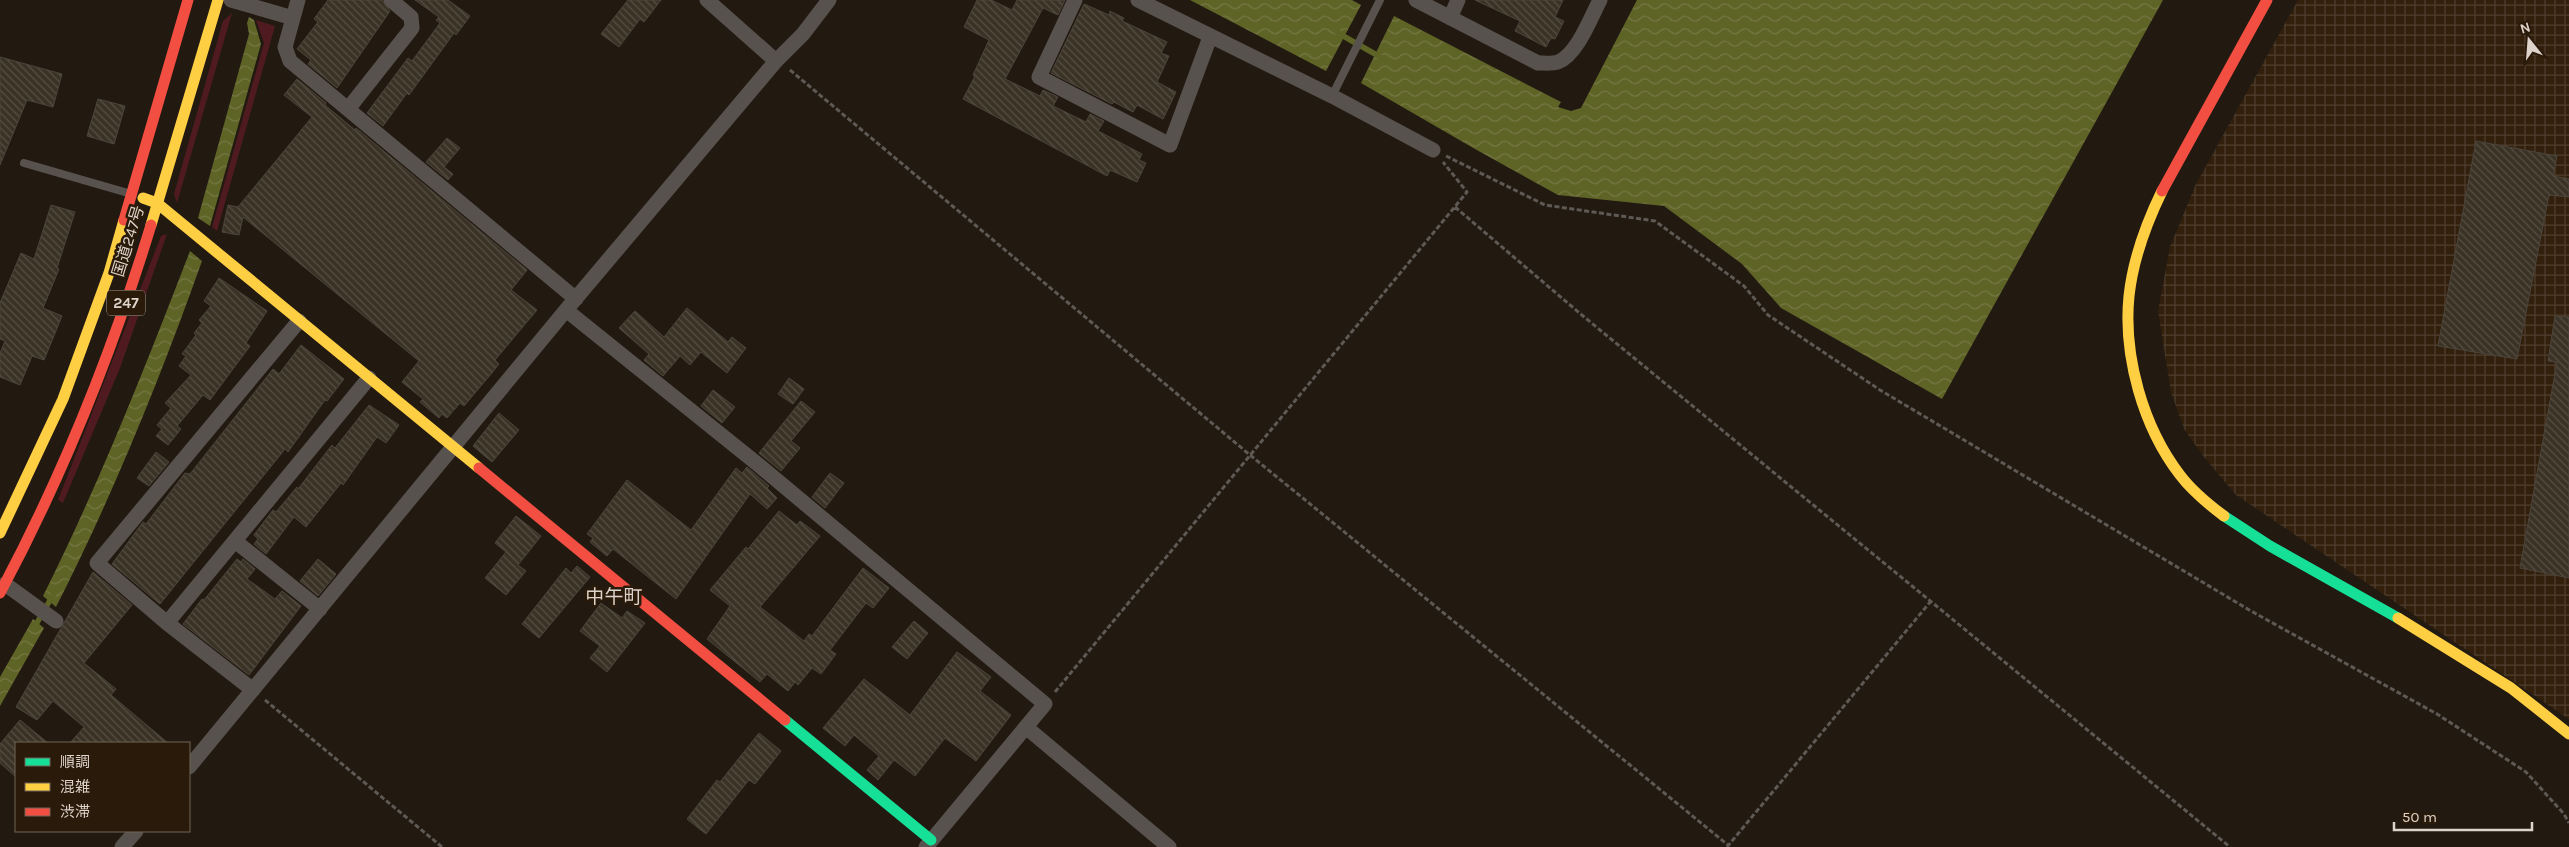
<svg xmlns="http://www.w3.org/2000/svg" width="2569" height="847" font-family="Karla,'Noto Sans JP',sans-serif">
	<defs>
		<pattern id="industrial-grid" width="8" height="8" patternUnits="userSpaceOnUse" patternTransform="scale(1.25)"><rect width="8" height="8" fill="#321f0c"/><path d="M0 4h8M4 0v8" fill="none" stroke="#4f3f2e"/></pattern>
		<pattern id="water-waves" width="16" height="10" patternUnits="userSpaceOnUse" patternTransform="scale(1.25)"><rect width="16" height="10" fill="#5e6326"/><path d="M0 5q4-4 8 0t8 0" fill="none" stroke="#757844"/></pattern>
		<pattern id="building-back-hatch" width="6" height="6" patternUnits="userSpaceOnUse" patternTransform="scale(1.25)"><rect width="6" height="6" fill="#3a3225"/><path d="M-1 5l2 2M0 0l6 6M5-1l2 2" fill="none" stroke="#564f43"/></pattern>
	</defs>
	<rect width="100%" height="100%" fill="#221a11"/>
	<path fill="url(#industrial-grid)" d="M 2298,0 L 2569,0 L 2569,719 L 2236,495 L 2204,457 L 2184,429 L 2171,392 L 2158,311 L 2170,247 L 2195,186 Z"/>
	<path fill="#4f1b21" d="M 232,13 L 177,203 L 174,194 L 223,21 Z
		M 256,20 L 275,26 L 217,231 L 212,227 L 264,43 Z
		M 167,234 L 120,368 L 63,503 L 58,500 L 161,236 Z"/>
	<path fill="url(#water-waves)" d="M 1190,0 L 1352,0 L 1361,5 L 1326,71 Z
		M 1637,0 L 2163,0 L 1942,399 L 1781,308 L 1742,264 L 1664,206 L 1558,195 L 1475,149 L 1361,83 L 1394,16 L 1561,102 L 1558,107 L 1571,111 L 1581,108 Z
		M 249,17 L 254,20 L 261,44 L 210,226 L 198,218 L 249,34 L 247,23 Z
		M 190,251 L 202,261 C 160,379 113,495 56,607 L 43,596 C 99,484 145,368 190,251 Z
		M 33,619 L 44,628 L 0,706 L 0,677 Z"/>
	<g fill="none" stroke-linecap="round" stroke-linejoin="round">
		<path stroke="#5e6326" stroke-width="5.5" d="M 1338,33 L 1382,58
			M 34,628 L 53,595"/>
	</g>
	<path fill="url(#building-back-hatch)" stroke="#4c453d" d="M 328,0 L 382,0 L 390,11 L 337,88 L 308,64 L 311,60 L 297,49 L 318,22 L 314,19 Z
		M 415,0 L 448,0 L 470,16 L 456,35 L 454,33 L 409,95 L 407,93 L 383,126 L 367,113 L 408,58 L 412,61 L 440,23 L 436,20 L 439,17 Z
		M 628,0 L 661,0 L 644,22 L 640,19 L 619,47 L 601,34 Z
		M 977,0 L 991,0 L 1012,10 L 1017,0 L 1065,0 L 1058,15 L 1043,8 L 1005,79 L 1040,96 L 1043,90 L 1058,97 L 1053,106 L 1086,122 L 1090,114 L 1104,121 L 1098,131 L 1142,154 L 1139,160 L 1146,163 L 1137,182 L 1110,170 L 1107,176 L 963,99 L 975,76 L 973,75 L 989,40 L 964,27 Z
		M 1475,0 L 1563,0 L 1555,17 L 1564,21 L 1555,39 L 1551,38 L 1546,47 L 1515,31 L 1520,21 Z
		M 1084,4 L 1109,15 L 1110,11 L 1124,18 L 1122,21 L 1167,42 L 1161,53 L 1169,56 L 1157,82 L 1176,92 L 1163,119 L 1137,105 L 1133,112 L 1114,102 L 1112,104 L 1051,73 Z
		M 0,57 L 62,74 L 53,107 L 27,100 L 0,165 Z
		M 297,79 L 326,103 L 325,105 L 355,130 L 356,128 L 527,270 L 511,290 L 537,310 L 495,360 L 499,364 L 491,374 L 464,406 L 460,403 L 447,418 L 442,414 L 439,418 L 420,402 L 423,399 L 402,382 L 419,361 L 243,217 L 239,235 L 222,232 L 228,205 L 238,207 L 312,117 L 284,95 Z
		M 98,99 L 125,106 L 114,144 L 87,136 Z
		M 447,138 L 460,148 L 444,167 L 453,174 L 448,180 L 426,162 Z
		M 2476,141 L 2557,156 L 2553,176 L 2569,179 L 2569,197 L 2549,195 L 2517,359 L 2438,346 Z
		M 51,205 L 75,212 L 57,268 L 59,269 L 43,308 L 62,316 L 44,360 L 32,356 L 20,385 L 0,377 L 0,353 L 5,341 L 0,339 L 0,303 L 21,253 L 34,259 Z
		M 219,278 L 267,311 L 246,343 L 250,346 L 210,400 L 203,395 L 177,426 L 181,429 L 168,445 L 156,436 L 162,429 L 157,425 L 171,408 L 165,403 L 191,375 L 179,366 L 186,356 L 182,354 L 196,335 L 194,333 L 202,323 L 199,320 L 211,306 L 204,301 Z
		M 687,308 L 728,342 L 732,337 L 746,348 L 727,373 L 701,352 L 690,365 L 680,356 L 663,376 L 644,360 L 649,354 L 619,328 L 635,311 L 664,337 Z
		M 2555,316 L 2569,317 L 2569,578 L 2520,568 L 2557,362 L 2548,361 Z
		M 301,345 L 344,379 L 327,401 L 325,400 L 288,452 L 285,449 L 160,604 L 112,564 L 143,522 L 146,524 L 185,473 L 190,474 L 273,369 L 279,374 Z
		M 789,378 L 804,389 L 793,404 L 778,394 Z
		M 713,390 L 735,407 L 722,423 L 701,406 Z
		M 801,401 L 815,412 L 791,441 L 800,448 L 781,471 L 759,453 Z
		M 369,405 L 399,425 L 386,443 L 377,437 L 343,485 L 341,483 L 306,527 L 294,517 L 266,554 L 254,544 L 258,539 L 254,535 L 273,510 L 276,512 L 297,487 L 298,489 L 332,445 L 335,448 Z
		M 499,413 L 519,430 L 492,462 L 473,446 Z
		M 156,452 L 169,462 L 149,486 L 137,478 Z
		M 747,467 L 769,486 L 767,488 L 777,498 L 767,509 L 750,494 L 676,599 L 613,549 L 607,556 L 590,542 L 593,538 L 587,534 L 627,480 L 691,530 L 736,468 L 742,473 Z
		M 830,473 L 844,483 L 825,508 L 812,497 Z
		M 779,511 L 797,525 L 800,521 L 820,536 L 760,607 L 804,641 L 809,634 L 812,636 L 863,568 L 889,588 L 873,608 L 866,603 L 830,650 L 836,654 L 821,674 L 812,668 L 798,685 L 795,682 L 788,691 L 767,674 L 760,682 L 707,639 L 730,606 L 710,590 L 746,547 L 748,549 Z
		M 516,516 L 541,536 L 518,565 L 526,571 L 506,595 L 485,578 L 506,552 L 495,543 Z
		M 237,559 L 241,562 L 243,559 L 255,569 L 247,579 L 275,599 L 282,591 L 301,606 L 249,675 L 183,624 L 202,599 L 204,600 Z
		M 318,559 L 336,574 L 318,596 L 300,581 Z
		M 577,566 L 590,577 L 539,638 L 522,624 L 566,568 L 571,573 Z
		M 93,572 L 132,605 L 84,663 L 116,689 L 111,695 L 168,743 L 70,743 L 84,727 L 53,701 L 37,720 L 16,707 Z
		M 601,603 L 622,618 L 627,611 L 645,623 L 607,672 L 590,658 L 600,646 L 580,631 Z
		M 914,621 L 928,633 L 907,659 L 892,647 Z
		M 957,652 L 991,677 L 980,691 L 1011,715 L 976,761 L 945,738 L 915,776 L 894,760 L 878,780 L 867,770 L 879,756 L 854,735 L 845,746 L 823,728 L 864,679 L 910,715 Z
		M 20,720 L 48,743 L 16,743 L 16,777 L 0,763 L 0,744 Z
		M 759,733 L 781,751 L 755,784 L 749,780 L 744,786 L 706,834 L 687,819 L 717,780 L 720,782 Z"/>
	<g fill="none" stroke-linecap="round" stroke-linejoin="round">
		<path stroke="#5e5954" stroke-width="3" stroke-dasharray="5 2.5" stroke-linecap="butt" d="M 790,70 L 1250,455 L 1728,845
			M 1446,156 L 1545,205 L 1655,221 L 1744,286 L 1768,315 L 1880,390 L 2251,611 L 2437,714 L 2526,772 L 2564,814 L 2569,823
			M 1455,207 L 1583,316 L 2230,847
			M 1055,692 L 1467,192 L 1443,162
			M 265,700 L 442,847
			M 1727,847 L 1931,601"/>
		<path stroke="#58524f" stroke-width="8" d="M 1332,96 L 1380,0
			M 24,163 L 128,193"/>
		<path stroke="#58524f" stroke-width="15" d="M 231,0 L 293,18
			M 298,0 L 285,47 L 290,61 L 576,299
			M 707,0 L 776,61
			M 1075,0 L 1039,77 L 1170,145 L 1210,37
			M 1138,0 L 1332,96 L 1433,150
			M 1416,0 L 1538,63 C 1543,63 1552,64 1558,62 C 1577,55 1591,17 1600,0
			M 1450,18 L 1458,0
			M 348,109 L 412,28 L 411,17 L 391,0
			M 566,310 L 755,462 L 1045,704 L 926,847
			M 235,541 L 320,609
			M 5,584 L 56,621
			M 167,623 L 369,378
			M 253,690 L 167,623 L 97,563 L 299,321
			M 1027,728 L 1169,847
			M 189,767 L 566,310 L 776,61 L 803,34 L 829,0
			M 122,847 L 136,831"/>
		<path stroke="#16e098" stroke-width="11" d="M 2224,516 L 2270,546 L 2398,618
			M 785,720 L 931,840"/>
		<path stroke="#ffcf43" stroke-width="11" d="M 2162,191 C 2146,224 2133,259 2129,296 C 2123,356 2143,427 2180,475 C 2192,491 2208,504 2224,516
			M 143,198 L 157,203 L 479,468
			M 151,225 L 218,0
			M 0,533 L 63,399 L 109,273 L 124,220
			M 2398,618 L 2511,688 L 2569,734"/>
		<path stroke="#f24e42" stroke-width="11" d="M 2162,191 L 2267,0
			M 124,220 L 188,0
			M 479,468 L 785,720
			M 0,593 C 63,475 112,353 151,225"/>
	</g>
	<g text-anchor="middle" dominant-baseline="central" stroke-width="5" stroke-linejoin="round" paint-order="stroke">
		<rect fill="#291a0a" stroke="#a89c90" stroke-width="1" x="107" y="290.5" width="38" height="25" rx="4"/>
		<g font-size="15" font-weight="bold" fill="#ded3ca">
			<text x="126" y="303">247</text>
		</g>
		<g font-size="16" fill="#ded3ca" stroke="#291a0a">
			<text transform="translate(128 241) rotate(-73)">国道247号</text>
		</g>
		<g font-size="19" fill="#ded3ca" stroke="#291a0a">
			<text x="614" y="597">中午町</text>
		</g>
	</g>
	<rect x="15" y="742" width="175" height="90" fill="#291a0a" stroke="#716457"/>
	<rect x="25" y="758" width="25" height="8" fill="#16e098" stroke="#716457"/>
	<text x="60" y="767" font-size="15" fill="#ded3ca">順調</text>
	<rect x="25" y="783" width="25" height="8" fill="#ffcf43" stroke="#716457"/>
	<text x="60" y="792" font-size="15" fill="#ded3ca">混雑</text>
	<rect x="25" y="808" width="25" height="8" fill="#f24e42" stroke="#716457"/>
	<text x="60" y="817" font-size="15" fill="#ded3ca">渋滞</text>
	<g transform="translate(2529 40) rotate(343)" stroke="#291a0a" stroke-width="4" paint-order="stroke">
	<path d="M0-4L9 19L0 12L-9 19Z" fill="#ded3ca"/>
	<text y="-8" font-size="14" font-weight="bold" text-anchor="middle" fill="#ded3ca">N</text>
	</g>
	<path d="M2394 822v8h138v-8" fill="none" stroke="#ded3ca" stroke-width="2.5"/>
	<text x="2402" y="822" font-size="15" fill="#ded3ca" stroke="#291a0a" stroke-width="4" paint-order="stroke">50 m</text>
</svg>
